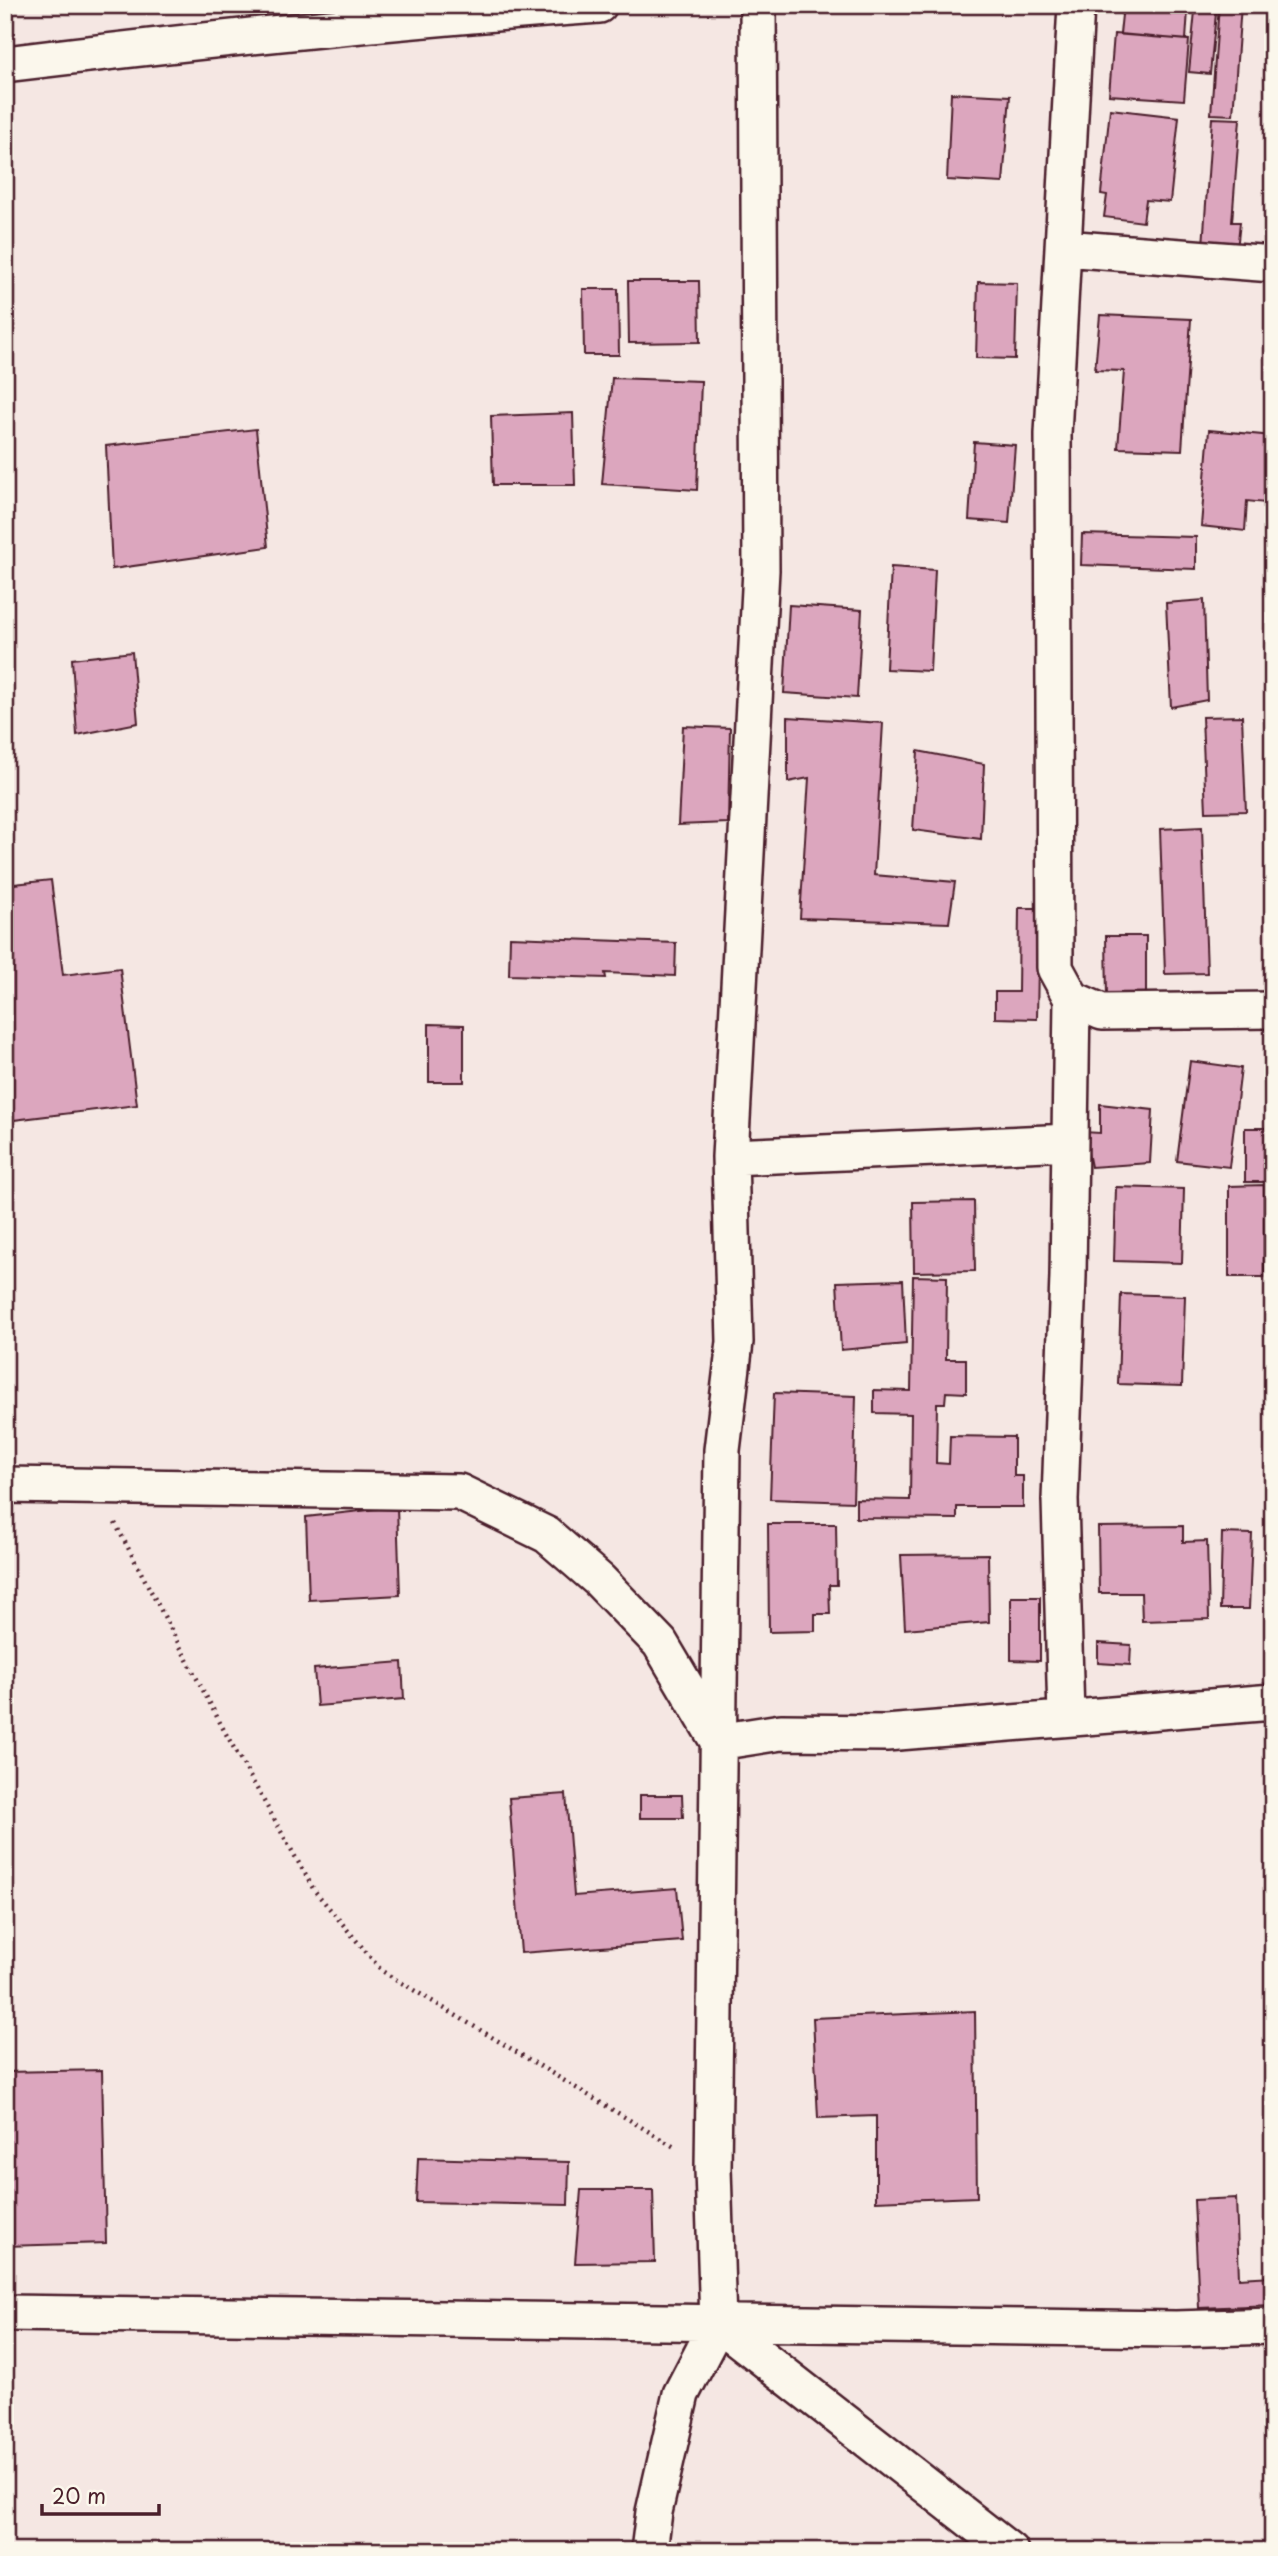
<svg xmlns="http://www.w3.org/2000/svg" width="1278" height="2556" font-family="'Playpen Sans',sans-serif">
	<rect width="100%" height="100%" fill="#f5e7e3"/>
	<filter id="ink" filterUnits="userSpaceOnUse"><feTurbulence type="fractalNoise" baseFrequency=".0143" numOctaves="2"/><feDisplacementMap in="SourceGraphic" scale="14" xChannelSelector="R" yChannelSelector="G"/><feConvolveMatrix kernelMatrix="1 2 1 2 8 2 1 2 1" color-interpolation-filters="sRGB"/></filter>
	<g filter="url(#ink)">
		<path fill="#dca6be" stroke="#4a1f2b" stroke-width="2" d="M 1123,5 L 1188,10 L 1186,40 L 1120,34 Z
			M 1219,5 L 1241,5 L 1233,115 L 1211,114 Z
			M 1195,11 L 1216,13 L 1210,74 L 1189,72 Z
			M 1114,34 L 1189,40 L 1184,100 L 1109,95 Z
			M 1273,58 L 1273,107 L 1269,106 Z
			M 951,93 L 1010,96 L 1003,183 L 947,180 Z
			M 1110,109 L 1179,117 L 1170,202 L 1146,200 L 1143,222 L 1104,217 L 1107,195 L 1101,194 Z
			M 1212,118 L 1240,119 L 1232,222 L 1240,222 L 1237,250 L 1203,246 Z
			M 628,281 L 699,281 L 700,342 L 629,343 Z
			M 978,282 L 1017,283 L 1015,359 L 976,358 Z
			M 583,289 L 618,289 L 619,355 L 584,355 Z
			M 1100,315 L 1191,319 L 1182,450 L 1118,448 L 1124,371 L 1095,370 Z
			M 612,378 L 701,381 L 697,490 L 602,484 Z
			M 573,413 L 575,485 L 493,485 L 491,416 Z
			M 256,429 L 268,547 L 112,569 L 106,446 Z
			M 1209,430 L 1273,436 L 1273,483 L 1266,483 L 1265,503 L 1247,501 L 1245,531 L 1201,526 Z
			M 974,442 L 1015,445 L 1009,523 L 969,520 Z
			M 1082,534 L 1196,537 L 1196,569 L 1081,565 Z
			M 891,567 L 935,570 L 930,671 L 886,669 Z
			M 1204,600 L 1207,700 L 1171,707 L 1166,603 Z
			M 789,605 L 862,610 L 857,698 L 784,693 Z
			M 132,652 L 138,723 L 77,735 L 72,659 Z
			M 1242,716 L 1246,811 L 1206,812 L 1202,717 Z
			M 788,717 L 883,723 L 874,875 L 955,882 L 949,923 L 800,918 L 809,778 L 788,782 Z
			M 683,726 L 730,728 L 728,823 L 678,825 Z
			M 918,751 L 984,764 L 981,839 L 913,830 Z
			M 1202,827 L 1207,973 L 1165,974 L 1160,829 Z
			M 51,880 L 63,975 L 120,968 L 137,1105 L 5,1121 L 5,885 Z
			M 1019,908 L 1039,908 L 1037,1019 L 995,1018 L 995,992 L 1018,992 Z
			M 1106,936 L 1146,936 L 1146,997 L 1107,997 Z
			M 510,937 L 676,943 L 675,976 L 605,973 L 606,978 L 509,975 Z
			M 429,1024 L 464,1025 L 464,1082 L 429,1082 Z
			M 1190,1061 L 1241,1068 L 1229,1167 L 1177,1161 Z
			M 1268,1087 L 1273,1087 L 1273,1182 L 1245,1182 L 1245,1128 L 1269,1128 Z
			M 1100,1104 L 1153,1110 L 1150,1163 L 1091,1167 L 1084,1132 L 1100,1133 Z
			M 1264,1185 L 1264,1277 L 1229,1277 L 1229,1186 Z
			M 1116,1187 L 1184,1189 L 1182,1263 L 1114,1261 Z
			M 974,1201 L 975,1271 L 914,1272 L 913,1202 Z
			M 913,1276 L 947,1277 L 946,1359 L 966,1359 L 966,1393 L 946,1392 L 945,1403 L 937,1403 L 936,1463 L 949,1464 L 950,1436 L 1014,1437 L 1014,1476 L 1023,1476 L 1023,1507 L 957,1507 L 957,1519 L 856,1518 L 856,1499 L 910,1500 L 911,1414 L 874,1413 L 874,1390 L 911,1391 Z
			M 903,1280 L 906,1344 L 841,1350 L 837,1282 Z
			M 1121,1294 L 1185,1296 L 1182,1386 L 1118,1384 Z
			M 774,1393 L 856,1396 L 853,1502 L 770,1499 Z
			M 397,1507 L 400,1595 L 309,1600 L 306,1517 Z
			M 768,1524 L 836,1524 L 837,1585 L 829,1585 L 830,1614 L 815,1614 L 815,1631 L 769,1632 Z
			M 1183,1526 L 1183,1542 L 1207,1541 L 1209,1619 L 1142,1621 L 1141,1593 L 1099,1593 L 1098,1527 Z
			M 1222,1533 L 1252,1534 L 1249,1609 L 1220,1609 Z
			M 988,1554 L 989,1622 L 905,1629 L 901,1555 Z
			M 1011,1597 L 1040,1597 L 1040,1661 L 1011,1660 Z
			M 1098,1643 L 1131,1645 L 1130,1665 L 1098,1663 Z
			M 402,1662 L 404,1699 L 317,1706 L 314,1669 Z
			M 566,1794 L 574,1896 L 677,1888 L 682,1941 L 521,1953 L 509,1798 Z
			M 640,1795 L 682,1795 L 683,1818 L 640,1818 Z
			M 975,2011 L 977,2197 L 876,2201 L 876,2116 L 818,2118 L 813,2018 Z
			M 102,2070 L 106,2243 L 5,2246 L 5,2072 Z
			M 418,2158 L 569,2162 L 568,2205 L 416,2202 Z
			M 581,2190 L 653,2190 L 655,2262 L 575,2263 Z
			M 1236,2198 L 1239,2278 L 1273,2276 L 1273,2305 L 1199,2308 L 1194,2200 Z"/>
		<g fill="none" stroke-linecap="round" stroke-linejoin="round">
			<g stroke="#4a1f2b" stroke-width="40">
				<path id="street" d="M 5,64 C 203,40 400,19 599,5
					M 1063,248 L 1273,264
					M 1072,999 L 1102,1012 L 1273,1010
					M 730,1157 L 1070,1142
					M 5,1485 L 459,1492 L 547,1535 L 599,1580 L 660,1643 L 718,1741
					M 1066,1717 L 1060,1500 L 1068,1276 L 1072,999 L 1055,968 L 1053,434 L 1076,5
					M 718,1742 L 781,1732 L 886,1733 L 1273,1702
					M 5,2313 L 1176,2329 L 1273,2326
					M 718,2323 L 1010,2551
					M 649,2551 L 654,2512 L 681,2394 L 718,2323 L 713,2169 L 722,1450 L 735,1342 L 730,1157 L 761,570 L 758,5"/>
			</g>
			<path stroke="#4a1f2b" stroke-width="4.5" stroke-dasharray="2 5" stroke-linecap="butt" d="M 115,1523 L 225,1732 L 314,1890 L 382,1971 L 676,2148"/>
			<use href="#street" stroke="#fbf7ec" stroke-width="35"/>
		</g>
	</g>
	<rect width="1278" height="2556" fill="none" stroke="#fbf7ec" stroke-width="28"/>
	<rect x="14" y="14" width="1250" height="2528" fill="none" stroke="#4a1f2b" stroke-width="2.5" filter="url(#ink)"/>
	<path d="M42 2504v10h117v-10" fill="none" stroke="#4a1f2b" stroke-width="3.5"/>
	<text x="52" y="2504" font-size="21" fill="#4a1f2b" stroke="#fbf7ec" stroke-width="5" paint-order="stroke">20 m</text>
</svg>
